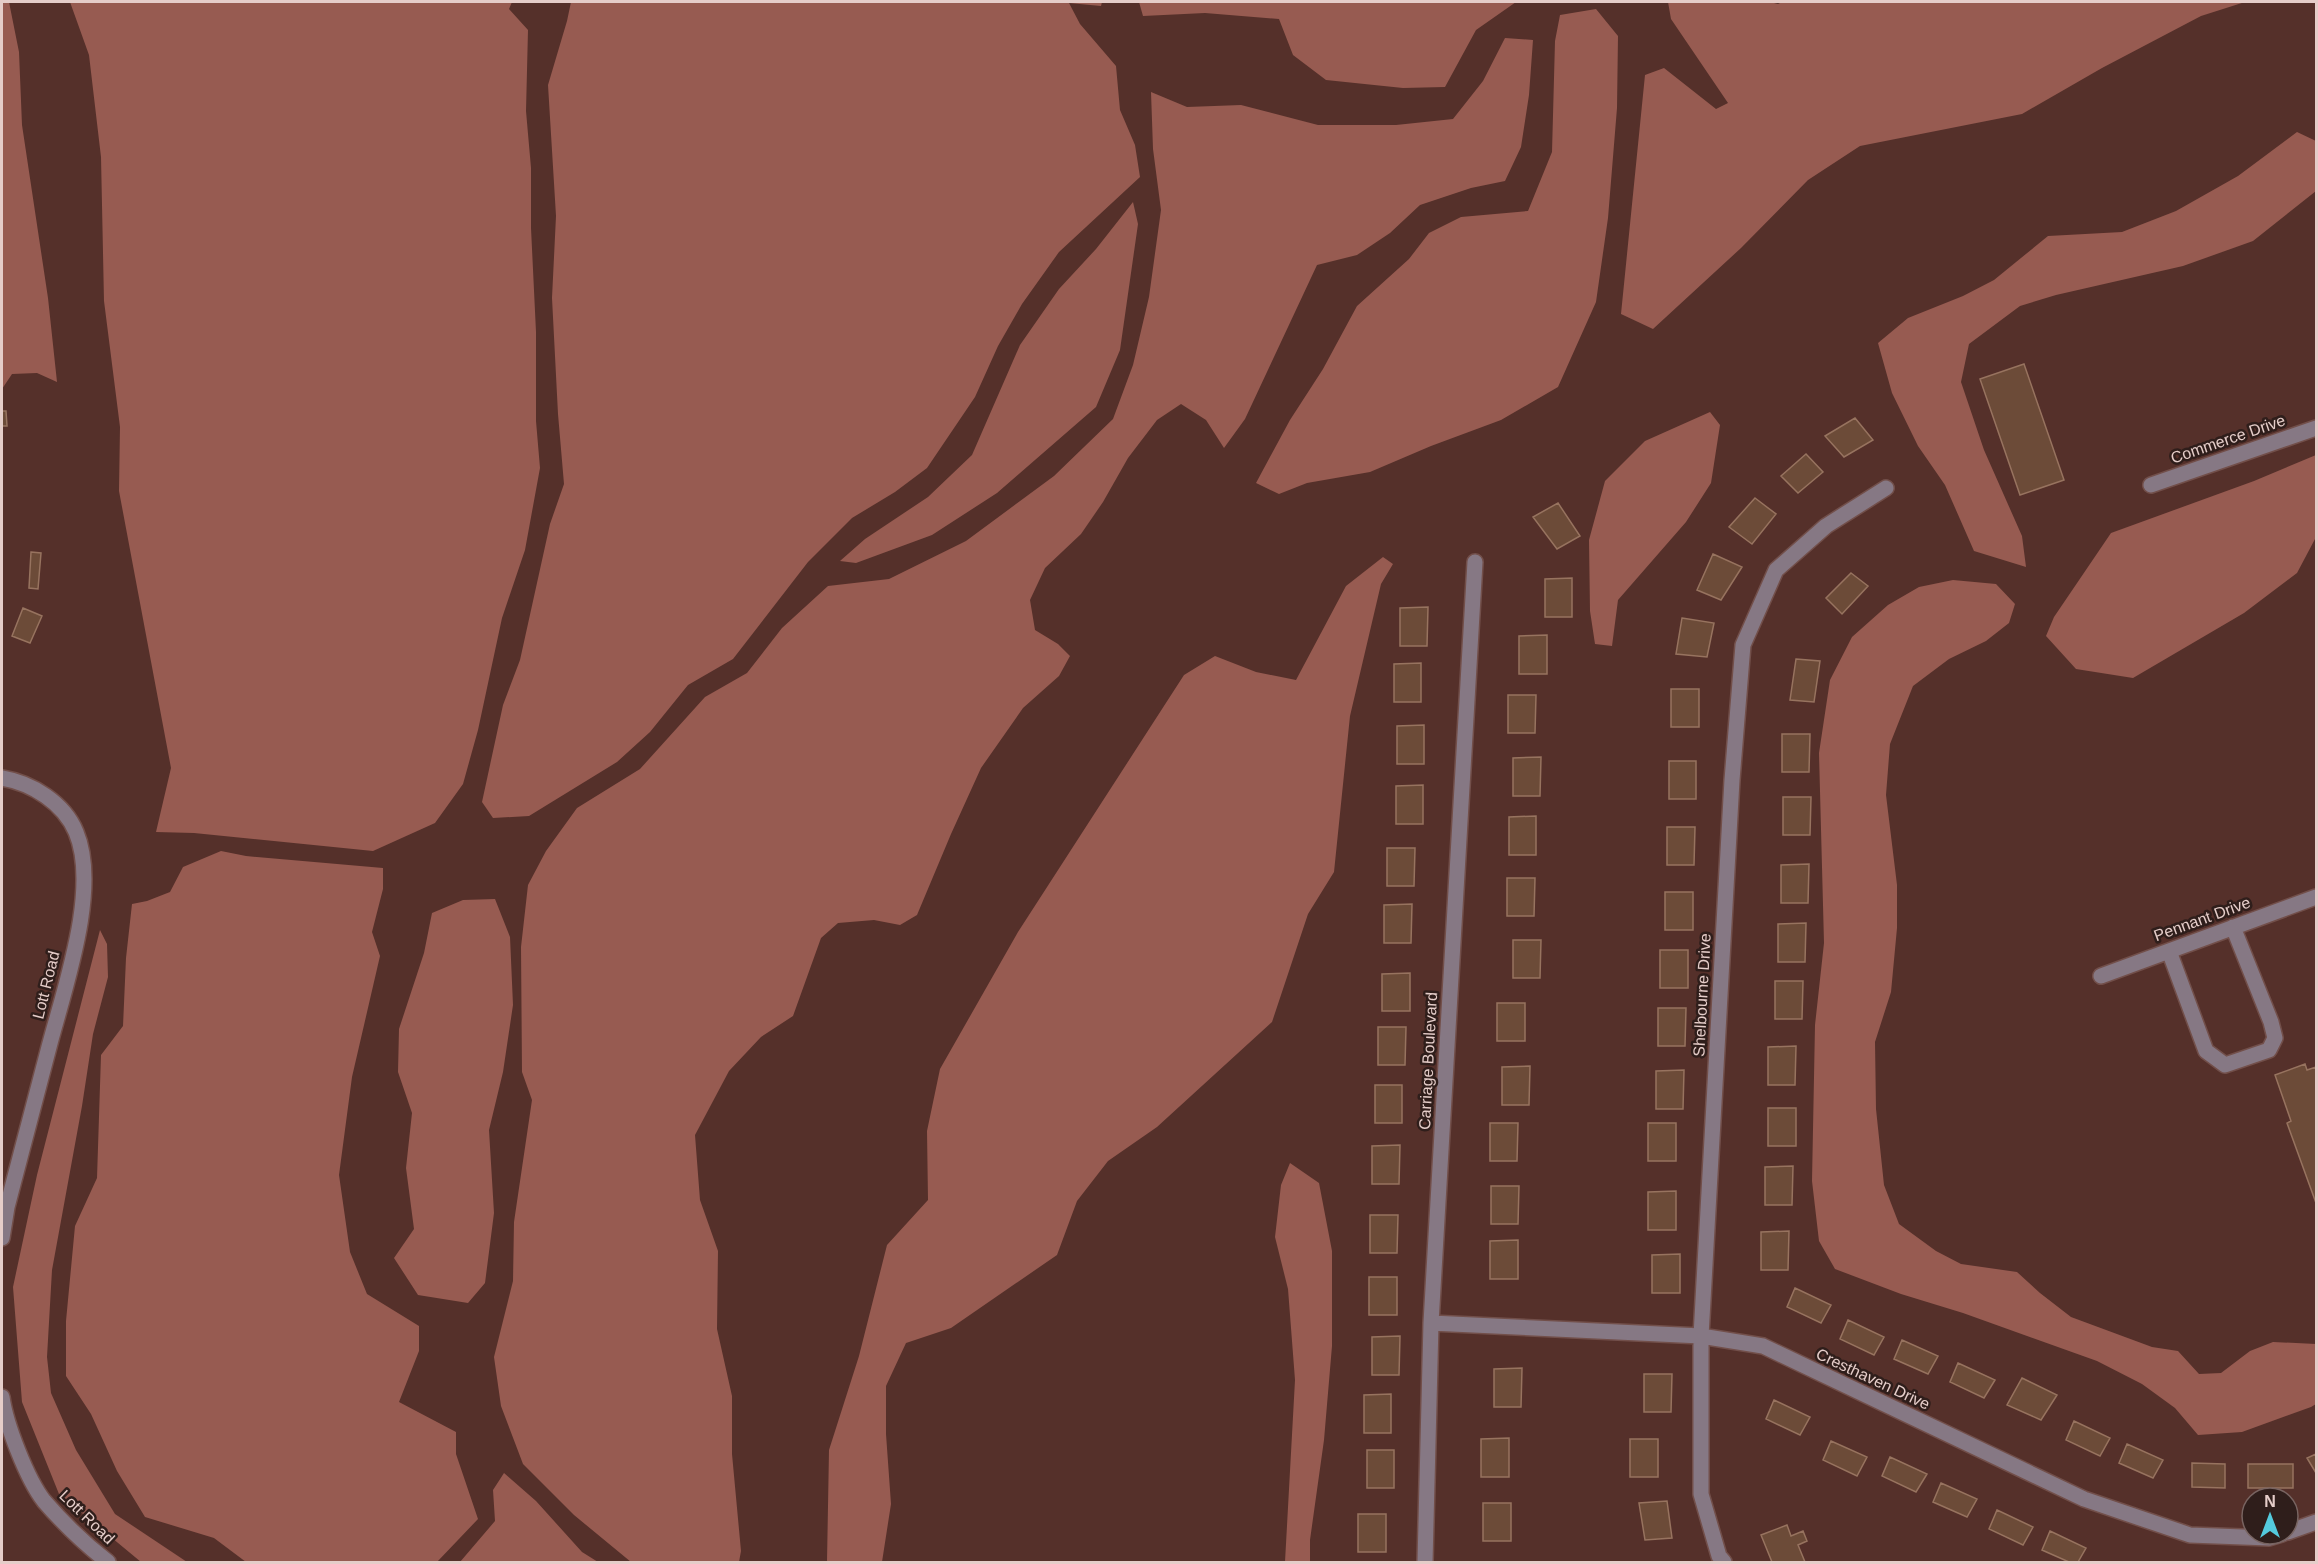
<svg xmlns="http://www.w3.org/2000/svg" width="2318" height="1564" font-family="Helvetica,sans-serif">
	<rect width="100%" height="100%" fill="#55302a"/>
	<path fill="#975b51" d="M 2,2 L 9,2 L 19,52 L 22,125 L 48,298 L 57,382 L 37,373 L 12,374 L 2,389 Z
		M 70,2 L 512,2 L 509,9 L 528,30 L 526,111 L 531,168 L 531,228 L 536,332 L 536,421 L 540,468 L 525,550 L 502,618 L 478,730 L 463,784 L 435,823 L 373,851 L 194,833 L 156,832 L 171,768 L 119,491 L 120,427 L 104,301 L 101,157 L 89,55 Z
		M 571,2 L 1102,2 L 1101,6 L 1069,3 L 1080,24 L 1116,66 L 1120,110 L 1135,145 L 1140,177 L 1059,252 L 1022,304 L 998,346 L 975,397 L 927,468 L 895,492 L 852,518 L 808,562 L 733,659 L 688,685 L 650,732 L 617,762 L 529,816 L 493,818 L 482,802 L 503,705 L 520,660 L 550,524 L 564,484 L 558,414 L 552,298 L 556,216 L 548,85 L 567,21 Z
		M 1139,2 L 1516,2 L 1476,30 L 1445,87 L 1403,88 L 1326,80 L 1293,55 L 1279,19 L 1205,13 L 1143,16 Z
		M 1668,2 L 1770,2 L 1778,4 L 1782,2 L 2245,2 L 2201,16 L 2102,68 L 2022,114 L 1860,146 L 1808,180 L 1741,248 L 1653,329 L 1621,314 L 1645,75 L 1664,68 L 1716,109 L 1728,103 L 1671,19 Z
		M 1596,9 L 1618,36 L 1617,108 L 1608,218 L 1596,302 L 1558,387 L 1501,420 L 1431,446 L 1370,472 L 1307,483 L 1279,494 L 1256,483 L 1290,420 L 1323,369 L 1357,306 L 1409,259 L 1429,233 L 1461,217 L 1528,211 L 1552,152 L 1555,41 L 1560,15 Z
		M 1505,38 L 1533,40 L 1529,95 L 1521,147 L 1505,181 L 1471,188 L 1420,205 L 1390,233 L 1357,255 L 1317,265 L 1245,419 L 1224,448 L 1206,420 L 1181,404 L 1157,420 L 1128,458 L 1103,502 L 1081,534 L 1045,568 L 1030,600 L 1035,630 L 1058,644 L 1070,656 L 1059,676 L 1023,708 L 981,768 L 951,834 L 917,915 L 900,925 L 874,920 L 838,923 L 821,938 L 793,1016 L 761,1037 L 729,1071 L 695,1135 L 700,1200 L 718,1251 L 717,1329 L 732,1396 L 732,1454 L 741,1551 L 739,1562 L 631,1562 L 574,1515 L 523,1464 L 501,1406 L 494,1357 L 513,1281 L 514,1222 L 532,1100 L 522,1072 L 521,947 L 528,885 L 546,851 L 577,808 L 640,769 L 705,697 L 747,673 L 782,628 L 828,586 L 889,579 L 966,541 L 1054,476 L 1113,419 L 1133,365 L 1149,297 L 1161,210 L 1153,149 L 1151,92 L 1187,107 L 1241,105 L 1318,125 L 1396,125 L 1453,119 L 1483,81 Z
		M 2297,132 L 2316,141 L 2316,191 L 2253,241 L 2183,266 L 2056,295 L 2020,306 L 1969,344 L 1961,382 L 1984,450 L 2022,536 L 2026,567 L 1974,551 L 1945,485 L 1918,446 L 1892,393 L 1878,343 L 1908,318 L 1963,296 L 1994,280 L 2048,236 L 2122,232 L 2176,211 L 2238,176 Z
		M 1133,202 L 1138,224 L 1120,350 L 1096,407 L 997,493 L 932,535 L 856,563 L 840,561 L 865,539 L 928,497 L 972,455 L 1020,345 L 1059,289 L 1096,249 Z
		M 1710,412 L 1720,425 L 1711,483 L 1686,522 L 1618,600 L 1612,646 L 1595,644 L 1590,611 L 1589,540 L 1605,481 L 1645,441 Z
		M 2316,455 L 2315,539 L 2297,573 L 2244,613 L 2133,678 L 2076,669 L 2046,636 L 2054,617 L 2111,533 L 2254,481 Z
		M 1383,557 L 1393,564 L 1381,584 L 1350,716 L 1334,872 L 1308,914 L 1272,1022 L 1157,1127 L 1108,1161 L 1077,1201 L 1057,1255 L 951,1328 L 906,1343 L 886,1386 L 886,1434 L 891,1504 L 882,1562 L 827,1562 L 829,1450 L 859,1356 L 887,1245 L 928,1200 L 927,1131 L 940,1069 L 1018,932 L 1184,675 L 1215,656 L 1256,672 L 1296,680 L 1346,586 Z
		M 1953,580 L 1996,584 L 2015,604 L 2009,623 L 1986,641 L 1949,659 L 1913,686 L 1890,744 L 1886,795 L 1897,885 L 1897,928 L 1891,992 L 1875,1042 L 1876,1109 L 1884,1185 L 1899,1224 L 1936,1251 L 1961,1264 L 2017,1272 L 2040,1293 L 2071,1317 L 2152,1347 L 2178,1351 L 2199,1374 L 2221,1373 L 2250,1351 L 2273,1342 L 2316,1344 L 2316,1404 L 2311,1407 L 2242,1432 L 2198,1435 L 2175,1408 L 2142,1384 L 2097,1361 L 1963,1313 L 1901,1294 L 1835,1269 L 1819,1241 L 1812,1181 L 1815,1025 L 1824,943 L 1819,753 L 1830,680 L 1852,637 L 1888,605 L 1919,587 Z
		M 221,851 L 246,856 L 383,868 L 383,889 L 372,932 L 380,956 L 352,1077 L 339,1175 L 350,1252 L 367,1294 L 419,1326 L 419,1351 L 399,1402 L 456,1432 L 456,1454 L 478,1519 L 437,1562 L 246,1562 L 214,1538 L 145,1517 L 117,1471 L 91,1414 L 66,1376 L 66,1321 L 75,1226 L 97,1178 L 101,1055 L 123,1026 L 126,958 L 132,904 L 147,901 L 170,892 L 183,867 Z
		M 495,899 L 510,937 L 513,1005 L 503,1072 L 489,1130 L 494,1213 L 485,1283 L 468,1303 L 418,1295 L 394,1258 L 414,1229 L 406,1168 L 412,1113 L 398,1072 L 399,1029 L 424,953 L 432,913 L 463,900 Z
		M 100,930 L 107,944 L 108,977 L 93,1034 L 82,1106 L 52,1270 L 47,1357 L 51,1393 L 76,1450 L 115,1514 L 187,1562 L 141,1562 L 59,1494 L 22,1402 L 13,1287 L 37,1175 Z
		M 1290,1163 L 1319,1183 L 1332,1251 L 1332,1346 L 1324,1440 L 1310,1540 L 1310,1562 L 1285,1562 L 1295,1380 L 1288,1289 L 1275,1237 L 1281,1185 Z
		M 504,1473 L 536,1501 L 582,1552 L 598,1562 L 460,1562 L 495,1521 L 493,1490 Z"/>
	<path fill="#6c4b38" stroke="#97735f" stroke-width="1.5" d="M 2024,364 L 2064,480 L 2020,495 L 1980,379 Z
		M 2,411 L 6,411 L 7,426 L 2,426 Z
		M 1855,418 L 1873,440 L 1844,457 L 1825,436 Z
		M 1806,454 L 1823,472 L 1798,493 L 1781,476 Z
		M 1755,498 L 1776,514 L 1752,544 L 1729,527 Z
		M 1558,503 L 1580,536 L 1557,549 L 1533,517 Z
		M 31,552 L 41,553 L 38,589 L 29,588 Z
		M 1713,554 L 1742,567 L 1721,600 L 1697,590 Z
		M 1851,573 L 1868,586 L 1842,614 L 1826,598 Z
		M 1572,578 L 1572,617 L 1545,617 L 1545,579 Z
		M 1428,607 L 1427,646 L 1400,646 L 1400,608 Z
		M 23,608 L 42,616 L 30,643 L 12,636 Z
		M 1682,618 L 1714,623 L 1707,657 L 1676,654 Z
		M 1547,635 L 1547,674 L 1519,674 L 1519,636 Z
		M 1796,659 L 1820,661 L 1814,702 L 1790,700 Z
		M 1421,663 L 1421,702 L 1394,702 L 1394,664 Z
		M 1671,689 L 1699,689 L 1699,727 L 1671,727 Z
		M 1508,695 L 1536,695 L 1535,733 L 1508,733 Z
		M 1424,725 L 1424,764 L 1397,764 L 1397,726 Z
		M 1782,734 L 1810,734 L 1809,772 L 1782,772 Z
		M 1541,757 L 1540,796 L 1513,796 L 1513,758 Z
		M 1669,761 L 1696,761 L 1696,799 L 1669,799 Z
		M 1423,785 L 1423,824 L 1396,824 L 1396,786 Z
		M 1783,797 L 1811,797 L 1810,835 L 1783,835 Z
		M 1536,816 L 1536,855 L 1509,855 L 1509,817 Z
		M 1667,827 L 1695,827 L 1694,865 L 1667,865 Z
		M 1387,848 L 1415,848 L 1414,886 L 1387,886 Z
		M 1809,864 L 1808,903 L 1781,903 L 1781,865 Z
		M 1507,878 L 1535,878 L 1534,916 L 1507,916 Z
		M 1665,892 L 1693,892 L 1693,930 L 1665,930 Z
		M 1412,904 L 1411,943 L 1384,943 L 1384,905 Z
		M 1806,923 L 1805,962 L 1778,962 L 1778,924 Z
		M 1513,940 L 1541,940 L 1540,978 L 1513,978 Z
		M 1660,950 L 1688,950 L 1688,988 L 1660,988 Z
		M 1410,973 L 1410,1011 L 1382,1011 L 1382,974 Z
		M 1775,981 L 1803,981 L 1802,1019 L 1775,1019 Z
		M 1497,1003 L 1525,1003 L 1525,1041 L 1497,1041 Z
		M 1658,1008 L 1686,1008 L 1685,1046 L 1658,1046 Z
		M 1378,1027 L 1406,1027 L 1405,1065 L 1378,1065 Z
		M 1796,1046 L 1795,1085 L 1768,1085 L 1768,1047 Z
		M 2305,1064 L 2307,1070 L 2316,1067 L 2316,1203 L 2287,1123 L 2291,1121 L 2275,1075 Z
		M 1530,1066 L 1529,1105 L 1502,1105 L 1502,1067 Z
		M 1684,1070 L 1683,1109 L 1656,1109 L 1656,1071 Z
		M 1375,1085 L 1402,1085 L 1402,1123 L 1375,1123 Z
		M 1768,1108 L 1796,1108 L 1796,1146 L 1768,1146 Z
		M 1490,1123 L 1518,1123 L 1517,1161 L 1490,1161 Z
		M 1648,1123 L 1676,1123 L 1676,1161 L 1648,1161 Z
		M 1400,1145 L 1399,1184 L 1372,1184 L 1372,1146 Z
		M 1793,1166 L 1792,1205 L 1765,1205 L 1765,1167 Z
		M 1491,1186 L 1519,1186 L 1518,1224 L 1491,1224 Z
		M 1676,1191 L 1676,1230 L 1648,1230 L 1648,1192 Z
		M 1370,1215 L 1398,1215 L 1397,1253 L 1370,1253 Z
		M 1789,1231 L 1788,1270 L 1761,1270 L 1761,1232 Z
		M 1518,1240 L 1518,1279 L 1490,1279 L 1490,1241 Z
		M 1680,1254 L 1680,1293 L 1652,1293 L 1652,1255 Z
		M 1369,1277 L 1397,1277 L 1397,1315 L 1369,1315 Z
		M 1795,1288 L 1831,1305 L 1821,1323 L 1787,1307 Z
		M 1848,1320 L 1884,1337 L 1874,1355 L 1840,1339 Z
		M 1400,1336 L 1399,1375 L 1372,1375 L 1372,1337 Z
		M 1902,1340 L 1938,1356 L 1928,1374 L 1894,1359 Z
		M 1958,1363 L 1995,1380 L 1984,1398 L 1950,1382 Z
		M 1522,1368 L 1521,1407 L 1494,1407 L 1494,1369 Z
		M 1644,1374 L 1672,1374 L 1671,1412 L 1644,1412 Z
		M 2022,1378 L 2057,1395 L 2041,1420 L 2007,1405 Z
		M 1391,1394 L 1391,1433 L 1364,1433 L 1364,1395 Z
		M 1774,1400 L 1810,1417 L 1800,1435 L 1766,1419 Z
		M 2074,1421 L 2110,1438 L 2100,1456 L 2066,1440 Z
		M 1509,1438 L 1509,1477 L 1481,1477 L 1481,1439 Z
		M 1630,1439 L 1658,1439 L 1658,1477 L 1630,1477 Z
		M 1831,1441 L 1867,1457 L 1857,1476 L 1823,1460 Z
		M 2127,1444 L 2163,1460 L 2153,1478 L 2119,1463 Z
		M 1367,1450 L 1394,1450 L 1394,1488 L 1367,1488 Z
		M 2316,1454 L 2316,1473 L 2307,1458 Z
		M 1890,1457 L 1927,1474 L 1916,1492 L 1882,1476 Z
		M 2192,1463 L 2225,1464 L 2225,1488 L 2192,1487 Z
		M 2248,1464 L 2293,1464 L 2293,1488 L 2248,1488 Z
		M 1941,1483 L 1977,1499 L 1967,1517 L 1933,1502 Z
		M 1667,1501 L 1672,1538 L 1645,1540 L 1639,1503 Z
		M 1483,1503 L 1511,1503 L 1511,1541 L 1483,1541 Z
		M 1997,1510 L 2033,1527 L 2023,1545 L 1989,1529 Z
		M 1358,1514 L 1386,1514 L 1386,1552 L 1358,1552 Z
		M 1787,1525 L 1791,1536 L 1803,1531 L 1807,1541 L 1798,1545 L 1805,1562 L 1772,1562 L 1761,1535 Z
		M 2050,1531 L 2086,1548 L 2078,1562 L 2069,1562 L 2042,1550 Z"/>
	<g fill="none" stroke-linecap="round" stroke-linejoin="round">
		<g stroke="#724f4a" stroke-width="18">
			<path id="minor" d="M 2151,485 L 2316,428
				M 2,778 C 32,783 64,803 76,832 C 100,889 64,989 49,1047 C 35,1100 21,1153 7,1207 L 2,1238
				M 2169,951 L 2206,1051 L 2225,1065 L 2269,1050 L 2275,1038 L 2271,1022 L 2233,927
				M 2101,976 L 2316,897
				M 1431,1323 L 1701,1336 L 1763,1346 L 2084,1499 L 2190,1535 L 2269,1538 L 2282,1534
				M 2,1397 C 6,1425 27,1479 44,1501 C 63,1523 86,1545 108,1562
				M 2288,1532 L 2316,1522
				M 1425,1562 L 1431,1323 L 1475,562
				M 1724,1562 L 1719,1556 L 1701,1494 L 1701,1336 L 1732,780 L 1743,645 L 1776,570 L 1826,526 L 1886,488"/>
		</g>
		<use href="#minor" stroke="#867884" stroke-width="15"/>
	</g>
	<g text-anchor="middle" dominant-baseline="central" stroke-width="5" stroke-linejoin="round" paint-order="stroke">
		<g font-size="16" fill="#e5cdc9" stroke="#2f1e1b">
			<text transform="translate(2228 439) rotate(-19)">Commerce Drive</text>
			<text transform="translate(2202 919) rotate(-20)">Pennant Drive</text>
			<text transform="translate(46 985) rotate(-76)">Lott Road</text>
			<text transform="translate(1702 995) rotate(-87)">Shelbourne Drive</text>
			<text transform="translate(1428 1061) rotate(-87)">Carriage Boulevard</text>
			<text transform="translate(1873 1379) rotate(25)">Cresthaven Drive</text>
			<text transform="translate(87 1517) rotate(44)">Lott Road</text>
		</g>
	</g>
	<rect width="2318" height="1564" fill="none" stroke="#e5cdc9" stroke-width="6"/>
	<g transform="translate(2270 1516)"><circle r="28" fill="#2f1e1b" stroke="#786461" stroke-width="1.5"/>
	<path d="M0-4.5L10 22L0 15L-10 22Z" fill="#54cadd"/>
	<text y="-9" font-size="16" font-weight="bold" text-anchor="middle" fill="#e5cdc9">N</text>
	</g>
</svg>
